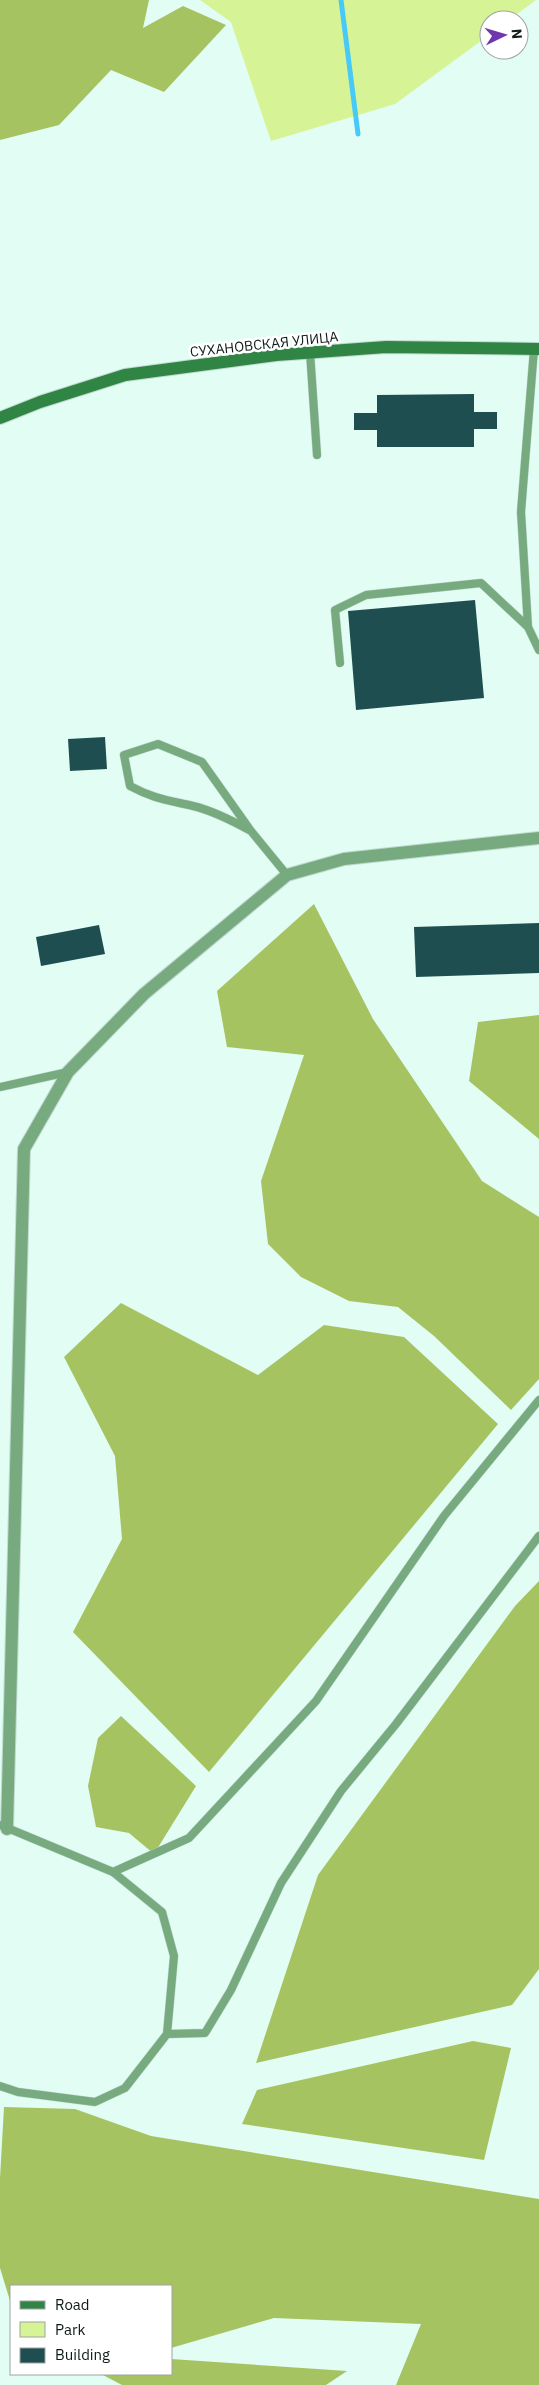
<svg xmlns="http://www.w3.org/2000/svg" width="539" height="2385" font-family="'IBM Plex Sans',sans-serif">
	<rect width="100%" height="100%" fill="#e2fdf4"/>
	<path fill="#d6f395" d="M 200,0 L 536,0 L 509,20 L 489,20 L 489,35 L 395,104 L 271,141 L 231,22 Z"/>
	<path fill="#a6c362" d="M 0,0 L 149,0 L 143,28 L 183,6 L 226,25 L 164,92 L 111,70 L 59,125 L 0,140 Z
		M 314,904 L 373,1019 L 482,1181 L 539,1217 L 539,1379 L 511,1410 L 434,1336 L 398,1307 L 349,1301 L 301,1277 L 268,1244 L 261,1181 L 304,1055 L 227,1047 L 217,991 Z
		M 539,1015 L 539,1139 L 469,1081 L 478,1022 Z
		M 121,1303 L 258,1375 L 324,1325 L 404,1337 L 498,1424 L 209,1772 L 73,1632 L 122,1539 L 115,1456 L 64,1357 Z
		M 539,1581 L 539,1969 L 512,2005 L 256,2063 L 318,1875 L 515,1606 Z
		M 121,1716 L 196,1786 L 154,1854 L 129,1833 L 96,1827 L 88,1786 L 98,1738 Z
		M 473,2041 L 511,2048 L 484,2160 L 242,2124 L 257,2090 Z
		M 4,2107 L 75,2109 L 151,2136 L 539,2199 L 539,2385 L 396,2385 L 421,2324 L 274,2318 L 171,2348 L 171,2286 L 11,2286 L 11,2304 L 0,2268 L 0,2178 Z
		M 171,2359 L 347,2371 L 326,2385 L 122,2385 L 101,2374 L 171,2374 Z"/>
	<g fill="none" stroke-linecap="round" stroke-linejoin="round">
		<path stroke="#47caf7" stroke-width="5" d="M 341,0 L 358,134"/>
	</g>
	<path fill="#1f4e51" d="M 474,394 L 474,412 L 497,412 L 497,429 L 474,429 L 474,447 L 377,447 L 377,430 L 354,430 L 354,413 L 377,413 L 377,395 Z
		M 475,600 L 484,698 L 356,710 L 348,611 Z
		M 105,737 L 107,769 L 70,771 L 68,739 Z
		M 539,923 L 539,973 L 416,977 L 414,927 Z
		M 99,925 L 105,954 L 41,966 L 36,937 Z"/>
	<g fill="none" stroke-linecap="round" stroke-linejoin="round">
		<g stroke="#c0d9d1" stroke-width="9">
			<path id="lane" d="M 534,349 L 521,512 L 528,627 L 539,650
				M 310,352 L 317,455
				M 340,663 L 335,610 L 366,595 L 481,583 L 528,627
				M 251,831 C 233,821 214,811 193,806 C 168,800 154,799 130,786 L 124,755 L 158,744 L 202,762 L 251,831 L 287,875
				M 0,1087 L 68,1072
				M 0,1825 L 113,1872 L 162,1912 L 174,1956 L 167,2034 L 125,2088 L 95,2102 L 18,2092 L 0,2086
				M 113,1872 L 189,1838 L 316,1701 L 444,1516 L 539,1400
				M 167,2034 L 205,2033 L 231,1990 L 281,1883 L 341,1791 L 396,1724 L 539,1536"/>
		</g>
		<g stroke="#c0d9d1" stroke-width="14">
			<path id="street" d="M 7,1829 L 24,1149 L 68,1072 L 144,994 L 287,875 L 344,859 L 539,838"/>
		</g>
		<g stroke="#c0d9d1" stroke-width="14">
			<path id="secondary" d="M 0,418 L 40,402 L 125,375 L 276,355 L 386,347 L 539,349"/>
		</g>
		<use href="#lane" stroke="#77ab7f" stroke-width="8"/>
		<use href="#street" stroke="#77ab7f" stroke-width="12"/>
		<use href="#secondary" stroke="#308544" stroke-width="12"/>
	</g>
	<g text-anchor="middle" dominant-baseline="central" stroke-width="5" stroke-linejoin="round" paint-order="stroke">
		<g font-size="14" fill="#0f1b18" stroke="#fff">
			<text transform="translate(264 344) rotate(-6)">СУХАНОВСКАЯ УЛИЦА</text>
		</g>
	</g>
	<rect x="10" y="2285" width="162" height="90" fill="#ffffff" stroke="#9fa4a3"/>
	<rect x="20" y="2301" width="25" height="8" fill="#308544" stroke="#9fa4a3"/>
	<text x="55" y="2310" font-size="15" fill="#0f1b18">Road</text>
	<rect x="20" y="2322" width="25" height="15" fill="#d6f395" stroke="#9fa4a3"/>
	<text x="55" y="2335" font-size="15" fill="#0f1b18">Park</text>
	<rect x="20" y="2348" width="25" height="15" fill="#1f4e51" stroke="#9fa4a3"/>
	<text x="55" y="2360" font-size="15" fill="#0f1b18">Building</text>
	<g transform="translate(504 35) rotate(85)"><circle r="24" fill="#ffffff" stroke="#9fa4a3"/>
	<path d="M0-4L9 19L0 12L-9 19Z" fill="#6f37ae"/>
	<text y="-8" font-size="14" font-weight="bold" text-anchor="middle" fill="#0f1b18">N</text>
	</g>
</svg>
